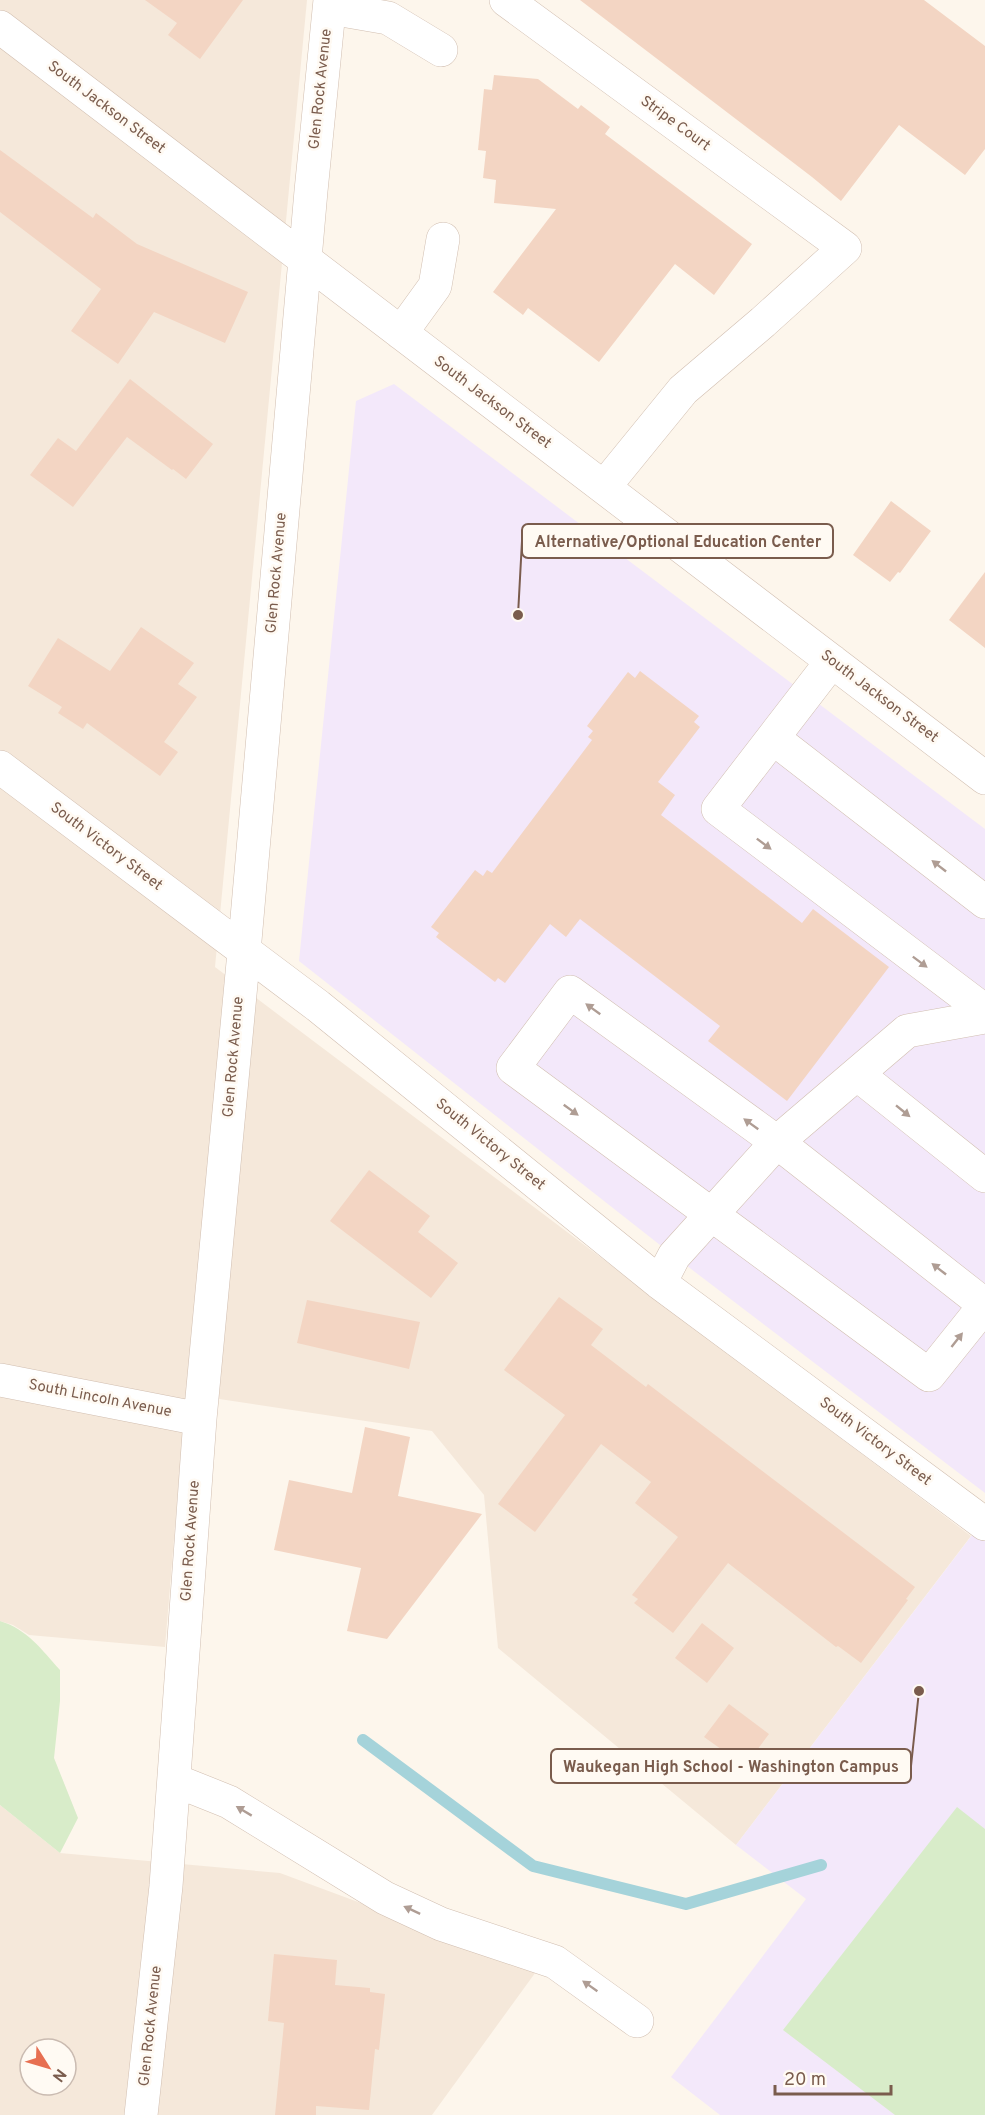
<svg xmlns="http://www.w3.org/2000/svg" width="985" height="2115" font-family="Overpass,sans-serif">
	<rect width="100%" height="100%" fill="#fdf6ec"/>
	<path fill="#f5e8da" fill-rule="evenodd" d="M 0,0 L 307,0 L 215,967 L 971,1536 L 736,1845 L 498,1648 L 484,1495 L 432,1431 L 186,1394 L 165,1647 L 29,1635 L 13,1625 L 0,1621 Z
		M 0,1805 L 60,1853 L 280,1873 L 538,1969 L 432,2115 L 0,2115 ZM 30,2049 L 66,2049 L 66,2085 L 30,2085 Z"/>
	<path fill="#f3e8fa" d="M 394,384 L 985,829 L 985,1493 L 674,1256 L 299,961 L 356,401 Z
		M 985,1518 L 985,2115 L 720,2115 L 671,2077 L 806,1899 L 736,1845 Z"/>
	<path fill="#d8ecc9" d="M 0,1621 C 27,1629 42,1650 60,1670 L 60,1701 L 54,1758 L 78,1818 L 60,1853 L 0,1805 Z
		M 957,1807 L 985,1829 L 985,2115 L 895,2115 L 783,2030 Z"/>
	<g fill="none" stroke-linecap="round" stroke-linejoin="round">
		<path stroke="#a5d3da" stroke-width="12" d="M 363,1740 L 533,1866 L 686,1904 L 821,1865"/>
	</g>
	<path fill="#f3d5c3" d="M 145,0 L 243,0 L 200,59 L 168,35 L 177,23 Z
		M 580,0 L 924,0 L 985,46 L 985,149 L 965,175 L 899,125 L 841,201 L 812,177 Z
		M 494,75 L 538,79 L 578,109 L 581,105 L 610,127 L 605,134 L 752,244 L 714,295 L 675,264 L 599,362 L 528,308 L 523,315 L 493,292 L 556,209 L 494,203 L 496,180 L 483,178 L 486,151 L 478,150 L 484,89 L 492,90 Z
		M 0,150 L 93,218 L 96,213 L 137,244 L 248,292 L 225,343 L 154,312 L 118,364 L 71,331 L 101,289 L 0,212 Z
		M 130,379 L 213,444 L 186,479 L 173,469 L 172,470 L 127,437 L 73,507 L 30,475 L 58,438 L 76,451 Z
		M 891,501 L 931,531 L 900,573 L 898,572 L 890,582 L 853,555 Z
		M 985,572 L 985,648 L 949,620 Z
		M 141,627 L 194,663 L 178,684 L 197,697 L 164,742 L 178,752 L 160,776 L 87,723 L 83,729 L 58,713 L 62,707 L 28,686 L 58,638 L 110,671 Z
		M 640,671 L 699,716 L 694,722 L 700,727 L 658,782 L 675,795 L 661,815 L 802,923 L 813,909 L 889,967 L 787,1101 L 708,1041 L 720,1026 L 580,919 L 566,937 L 550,924 L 505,983 L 498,978 L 495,982 L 436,937 L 439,933 L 431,927 L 475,870 L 483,876 L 487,870 L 492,873 L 592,740 L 588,737 L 593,731 L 587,726 L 628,672 L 635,678 Z
		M 369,1170 L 430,1216 L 418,1232 L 458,1263 L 431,1298 L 330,1221 Z
		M 559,1297 L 603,1329 L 591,1345 L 646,1387 L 648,1384 L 915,1587 L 906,1599 L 908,1600 L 861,1663 L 838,1646 L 836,1647 L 728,1563 L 673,1633 L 634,1603 L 638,1599 L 632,1595 L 678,1537 L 635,1503 L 651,1482 L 601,1444 L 535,1532 L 498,1504 L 565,1415 L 504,1370 Z
		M 307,1300 L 420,1322 L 409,1369 L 297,1343 Z
		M 365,1427 L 410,1437 L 398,1496 L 482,1514 L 387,1639 L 347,1631 L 361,1568 L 274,1550 L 289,1480 L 352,1493 Z
		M 702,1623 L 734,1648 L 707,1683 L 675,1658 Z
		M 729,1704 L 769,1734 L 745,1766 L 704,1737 Z
		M 274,1954 L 337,1960 L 335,1985 L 370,1988 L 370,1992 L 385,1994 L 379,2050 L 375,2049 L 369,2110 L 316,2106 L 316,2115 L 275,2115 L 284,2023 L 268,2021 Z"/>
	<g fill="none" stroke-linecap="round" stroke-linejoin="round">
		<g stroke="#d1beb0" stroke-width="34">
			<path id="minor" d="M 506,0 L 845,248 L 763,322 L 683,390 L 604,487
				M 330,8 L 388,18 L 441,50
				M 0,27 L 985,778
				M 401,333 L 435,286 L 443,239
				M 832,661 L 718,809 L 985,1011
				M 773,738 L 985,902
				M 0,767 L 318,1006 L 660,1283 L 985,1524
				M 857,1074 L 985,1176
				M 660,1283 L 674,1256 L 777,1142 L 907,1031 L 985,1017
				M 985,1305 L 777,1142 L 570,992 L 513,1068 L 929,1375 L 985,1305 L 985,1304
				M 0,1380 L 200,1419
				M 174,1780 L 229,1802 L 385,1898 L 441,1924 L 555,1962 L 637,2021
				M 141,2115 L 166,1886 L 200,1419 L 244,952 L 311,191 L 330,0"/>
		</g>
		<use href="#minor" stroke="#fff" stroke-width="33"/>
	</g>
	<defs><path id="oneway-solid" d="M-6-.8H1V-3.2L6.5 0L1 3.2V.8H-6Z" transform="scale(1.5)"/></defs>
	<g fill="#af9d94">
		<use href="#oneway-solid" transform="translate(764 844) rotate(37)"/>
		<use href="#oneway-solid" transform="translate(939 866) rotate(-142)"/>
		<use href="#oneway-solid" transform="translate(920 962) rotate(37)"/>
		<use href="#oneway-solid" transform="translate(593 1009) rotate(-144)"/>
		<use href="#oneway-solid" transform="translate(571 1110) rotate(36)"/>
		<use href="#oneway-solid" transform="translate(903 1111) rotate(39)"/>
		<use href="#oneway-solid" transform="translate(751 1124) rotate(-144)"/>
		<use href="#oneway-solid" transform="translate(939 1269) rotate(-142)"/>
		<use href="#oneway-solid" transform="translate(957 1340) rotate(-52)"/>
		<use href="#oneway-solid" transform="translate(244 1811) rotate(-149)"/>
		<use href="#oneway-solid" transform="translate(412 1910) rotate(-155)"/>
		<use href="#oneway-solid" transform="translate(590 1986) rotate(-145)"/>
	</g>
	<g text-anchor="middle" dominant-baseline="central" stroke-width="5" stroke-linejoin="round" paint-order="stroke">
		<g font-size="15" fill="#7a5c4d" stroke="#fffaf3">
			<text transform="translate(321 89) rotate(-84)">Glen Rock Avenue</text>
			<text transform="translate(106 108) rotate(37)">South Jackson Street</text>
			<text transform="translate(675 124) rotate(36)">Stripe Court</text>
			<text transform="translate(492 403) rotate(37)">South Jackson Street</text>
			<text transform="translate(277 573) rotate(-85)">Glen Rock Avenue</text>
			<text transform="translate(879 697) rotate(37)">South Jackson Street</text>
			<text transform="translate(106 847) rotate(37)">South Victory Street</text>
			<text transform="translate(234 1057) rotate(-85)">Glen Rock Avenue</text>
			<text transform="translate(490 1145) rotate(39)">South Victory Street</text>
			<text transform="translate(100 1399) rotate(11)">South Lincoln Avenue</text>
			<text transform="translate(875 1442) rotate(37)">South Victory Street</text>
			<text transform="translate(191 1541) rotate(-86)">Glen Rock Avenue</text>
			<text transform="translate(151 2026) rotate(-84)">Glen Rock Avenue</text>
		</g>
	</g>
	<path fill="none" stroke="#7a5c4d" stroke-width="2" d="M518 615L522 541M919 1691L911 1766"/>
	<g fill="#7a5c4d" stroke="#fffaf3" stroke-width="2">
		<circle cx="518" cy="615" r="6"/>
		<circle cx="919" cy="1691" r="6"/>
	</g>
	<g fill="#fffaf3" stroke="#7a5c4d" stroke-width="2">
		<rect x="522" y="524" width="311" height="34" rx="6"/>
		<rect x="551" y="1749" width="360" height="34" rx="6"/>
	</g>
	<g font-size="16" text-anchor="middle" font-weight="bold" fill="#7a5c4d">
		<text x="678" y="547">Alternative/Optional Education Center</text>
		<text x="731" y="1772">Waukegan High School - Washington Campus</text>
	</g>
	<g transform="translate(48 2067) rotate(127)"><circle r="28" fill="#fffaf3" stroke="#cabbb1" stroke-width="1.5"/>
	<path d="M0-4.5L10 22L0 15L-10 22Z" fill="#e76f51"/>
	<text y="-9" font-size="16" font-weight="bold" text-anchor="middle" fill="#7a5c4d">N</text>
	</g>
	<path d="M775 2085v9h116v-9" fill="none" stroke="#7a5c4d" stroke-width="3"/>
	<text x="784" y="2085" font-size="18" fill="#7a5c4d" stroke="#fffaf3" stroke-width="4.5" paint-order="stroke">20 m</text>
</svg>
